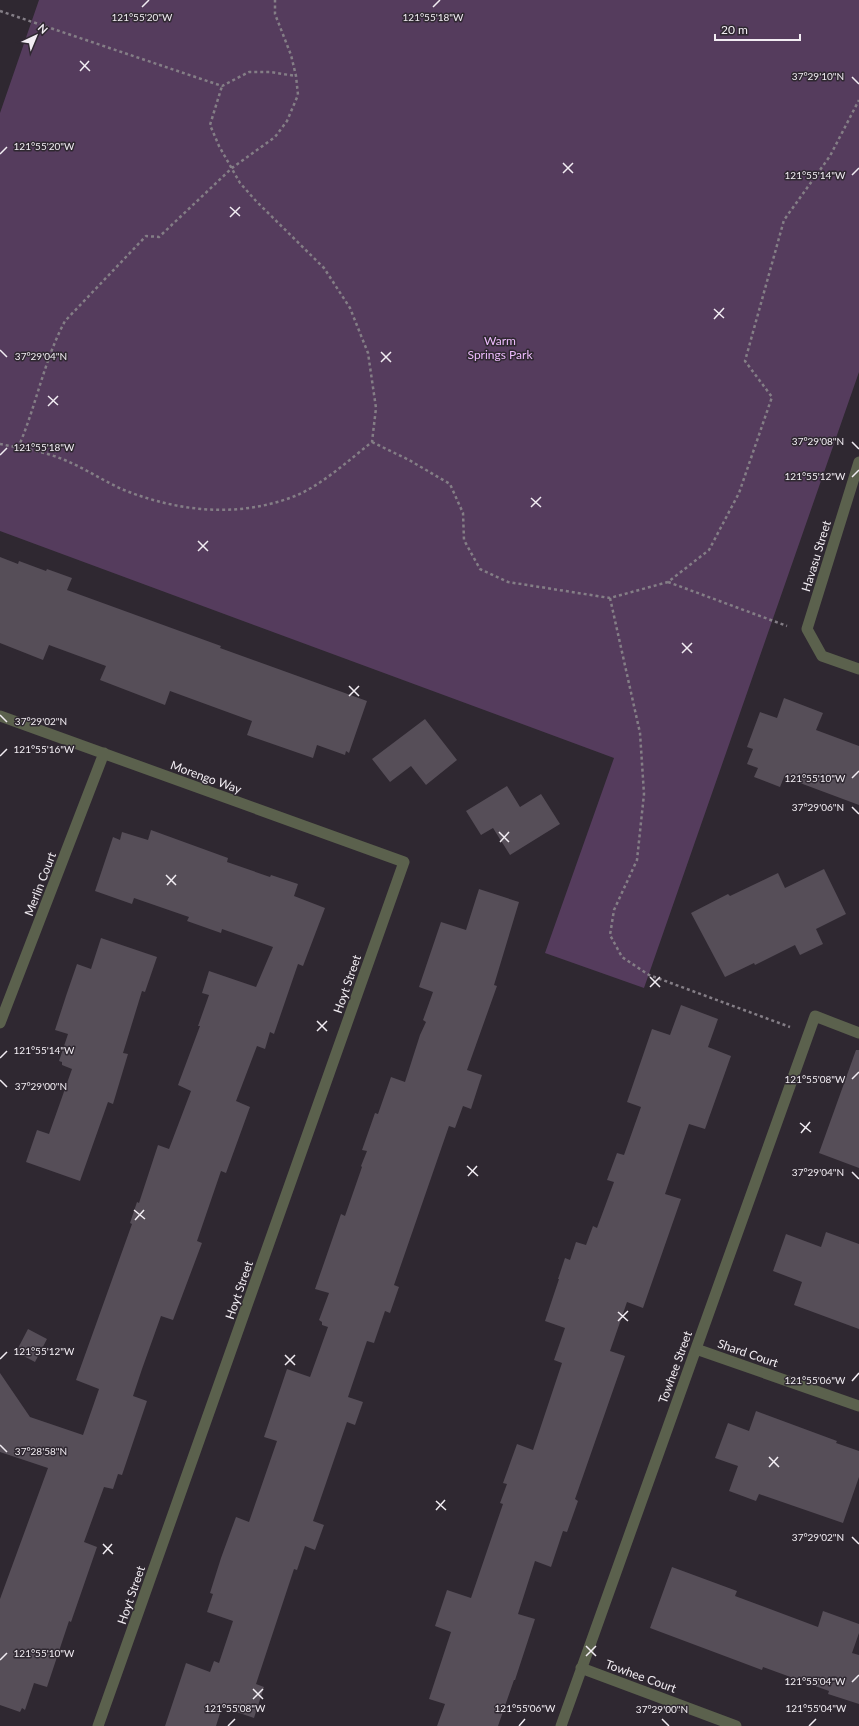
<svg xmlns="http://www.w3.org/2000/svg" width="859" height="1726" font-family="Lato,sans-serif">
	<rect width="100%" height="100%" fill="#2f2831"/>
	<path fill="#553c5d" d="M 39,0 L 859,0 L 859,372 L 644,988 L 545,953 L 614,758 L 0,531 L 0,113 Z"/>
	<path fill="#564e58" d="M 0,557 L 18,564 L 19,561 L 46,571 L 47,569 L 72,578 L 67,590 L 221,646 L 220,648 L 367,701 L 349,753 L 346,751 L 345,755 L 317,745 L 313,758 L 247,735 L 252,721 L 170,691 L 165,705 L 100,680 L 106,666 L 49,645 L 43,660 L 0,643 Z
		M 784,698 L 823,713 L 816,730 L 859,746 L 859,805 L 784,777 L 780,787 L 754,777 L 758,768 L 747,764 L 753,749 L 747,747 L 760,712 L 777,718 Z
		M 425,719 L 457,760 L 426,785 L 411,766 L 390,782 L 372,759 Z
		M 507,786 L 520,807 L 541,794 L 560,824 L 510,855 L 493,828 L 481,835 L 466,811 Z
		M 151,830 L 228,858 L 227,862 L 270,877 L 271,875 L 298,884 L 294,896 L 325,908 L 303,966 L 298,964 L 274,1034 L 270,1032 L 265,1049 L 257,1046 L 236,1101 L 250,1107 L 226,1173 L 221,1171 L 197,1241 L 202,1243 L 173,1320 L 161,1316 L 142,1369 L 133,1396 L 147,1401 L 122,1475 L 118,1474 L 113,1489 L 104,1487 L 84,1542 L 97,1547 L 71,1622 L 69,1621 L 47,1687 L 34,1683 L 25,1710 L 22,1708 L 20,1712 L 0,1705 L 0,1599 L 48,1468 L 0,1452 L 0,1373 L 30,1417 L 83,1435 L 99,1389 L 76,1380 L 132,1224 L 130,1223 L 137,1202 L 139,1203 L 158,1145 L 169,1149 L 191,1091 L 178,1085 L 200,1026 L 198,1026 L 209,995 L 202,993 L 209,971 L 256,987 L 273,947 L 222,929 L 221,933 L 187,921 L 189,917 L 134,898 L 132,904 L 95,891 L 113,837 L 120,840 L 122,832 L 148,840 Z
		M 824,869 L 846,914 L 816,929 L 823,944 L 800,955 L 795,945 L 755,965 L 754,963 L 725,977 L 691,913 L 728,894 L 730,896 L 778,873 L 785,888 Z
		M 479,889 L 519,902 L 494,985 L 497,986 L 467,1070 L 482,1075 L 471,1109 L 463,1106 L 455,1128 L 449,1126 L 394,1285 L 399,1287 L 390,1313 L 385,1311 L 374,1343 L 367,1341 L 348,1397 L 363,1402 L 355,1425 L 347,1422 L 313,1521 L 324,1525 L 315,1550 L 305,1546 L 297,1570 L 294,1569 L 256,1684 L 264,1687 L 254,1718 L 222,1707 L 216,1726 L 165,1726 L 186,1663 L 210,1672 L 214,1661 L 219,1663 L 233,1621 L 207,1612 L 213,1594 L 210,1593 L 221,1558 L 236,1517 L 249,1522 L 277,1441 L 264,1437 L 287,1369 L 310,1377 L 328,1327 L 322,1325 L 322,1322 L 319,1320 L 329,1293 L 315,1289 L 341,1214 L 345,1216 L 362,1167 L 361,1166 L 367,1151 L 362,1150 L 375,1113 L 378,1114 L 391,1077 L 405,1082 L 420,1035 L 426,1022 L 423,1020 L 433,992 L 419,987 L 441,922 L 466,930 Z
		M 101,938 L 157,957 L 145,992 L 142,991 L 123,1053 L 128,1054 L 113,1104 L 108,1102 L 80,1181 L 26,1162 L 37,1130 L 49,1134 L 72,1069 L 62,1065 L 62,1062 L 59,1061 L 68,1034 L 55,1030 L 66,996 L 77,964 L 91,969 Z
		M 681,1005 L 718,1019 L 708,1047 L 731,1056 L 705,1129 L 689,1124 L 665,1194 L 681,1199 L 643,1308 L 627,1302 L 610,1351 L 625,1356 L 575,1499 L 578,1501 L 567,1532 L 563,1531 L 551,1567 L 535,1561 L 518,1614 L 535,1619 L 515,1680 L 514,1680 L 498,1726 L 437,1726 L 445,1704 L 429,1699 L 451,1632 L 435,1626 L 447,1590 L 471,1598 L 503,1504 L 500,1503 L 507,1484 L 503,1483 L 517,1444 L 533,1450 L 562,1363 L 554,1360 L 565,1328 L 545,1321 L 559,1279 L 558,1279 L 565,1258 L 570,1260 L 576,1242 L 586,1245 L 593,1226 L 597,1228 L 614,1182 L 607,1180 L 617,1153 L 624,1155 L 641,1107 L 627,1102 L 652,1029 L 670,1035 Z
		M 856,1050 L 859,1050 L 859,1168 L 819,1153 Z
		M 826,1232 L 859,1244 L 859,1329 L 794,1305 L 802,1282 L 773,1271 L 786,1234 L 821,1247 Z
		M 28,1329 L 47,1339 L 35,1362 L 16,1352 Z
		M 756,1411 L 837,1441 L 836,1443 L 859,1451 L 859,1477 L 843,1523 L 759,1494 L 756,1501 L 729,1491 L 738,1466 L 715,1458 L 728,1423 L 749,1431 Z
		M 672,1567 L 737,1591 L 735,1596 L 818,1627 L 823,1611 L 859,1624 L 859,1633 L 852,1653 L 859,1655 L 859,1704 L 828,1694 L 829,1691 L 763,1667 L 762,1670 L 650,1628 Z"/>
	<g fill="none" stroke-linecap="round" stroke-linejoin="round">
		<path stroke="#847e86" stroke-width="2.5" stroke-dasharray="3 3" stroke-linecap="butt" d="M 0,11 L 222,86 L 249,72 L 270,72 L 296,76
			M 372,442 L 409,460 L 450,484 L 463,513 L 464,540 L 480,569 L 508,582 L 610,598 L 668,582 L 709,550 L 739,493 L 772,397 L 745,361 L 784,220 L 830,156 L 859,100
			M 0,444 C 20,448 43,451 62,459 C 83,467 103,481 124,490 C 179,512 239,518 295,496 C 322,485 349,460 372,442 L 376,408 L 368,353 L 350,308 L 324,268 L 256,201 L 240,183 L 219,146 L 210,125 L 222,86
			M 18,448 C 36,407 44,360 65,321 L 146,236 L 159,237 L 232,168 L 275,137 L 287,121 L 298,95 L 296,76 L 291,55 L 275,14 L 275,0
			M 668,582 L 787,626
			M 610,598 L 640,733 L 644,794 L 637,860 L 614,910 L 610,935 L 622,957 L 649,975 L 790,1027"/>
		<path stroke="#5b614d" stroke-width="11" d="M 859,462 L 807,629 L 822,656 L 859,669
			M 0,716 L 404,862 L 98,1726
			M 0,1023 L 104,753
			M 696,1349 L 859,1406
			M 581,1668 L 736,1726
			M 561,1726 L 815,1016 L 859,1033"/>
	</g>
	<path fill="none" stroke="#f2edf3" stroke-width="1.5" d="M 142,7 L 149,0M 433,7 L 440,0M 80,61 L 90,71M 80,71 L 89,61M 852,77 L 859,84M 0,154 L 7,147M 563,163 L 573,173M 563,173 L 573,163M 852,175 L 859,168M 230,207 L 240,216M 230,217 L 240,207M 714,309 L 724,318M 714,319 L 724,308M 0,350 L 7,357M 381,352 L 391,362M 381,362 L 391,352M 48,396 L 58,405M 48,406 L 58,396M 852,442 L 859,449M 0,455 L 7,448M 852,477 L 859,470M 531,498 L 541,507M 531,507 L 541,497M 198,541 L 208,551M 198,551 L 208,541M 682,643 L 692,653M 682,653 L 692,643M 349,686 L 359,696M 349,696 L 359,686M 0,715 L 7,722M 0,756 L 7,749M 852,778 L 859,771M 852,807 L 859,814M 499,832 L 509,842M 500,842 L 509,832M 166,875 L 176,885M 167,885 L 176,875M 650,977 L 660,987M 650,987 L 660,977M 317,1021 L 327,1031M 317,1031 L 327,1021M 0,1058 L 7,1051M 852,1079 L 859,1072M 0,1080 L 7,1087M 800,1123 L 811,1132M 801,1133 L 810,1122M 467,1166 L 478,1176M 852,1172 L 859,1179M 468,1176 L 477,1166M 134,1210 L 145,1219M 135,1220 L 144,1210M 618,1312 L 628,1321M 618,1321 L 628,1311M 285,1355 L 295,1365M 0,1359 L 7,1352M 285,1365 L 295,1355M 852,1381 L 859,1373M 0,1445 L 7,1452M 769,1457 L 779,1467M 769,1467 L 778,1457M 436,1501 L 446,1510M 436,1510 L 445,1500M 852,1537 L 859,1544M 103,1544 L 113,1554M 103,1554 L 112,1544M 586,1646 L 596,1656M 586,1656 L 596,1646M 0,1660 L 7,1653M 852,1682 L 859,1675M 253,1689 L 263,1699M 253,1699 L 263,1689M 662,1719 L 669,1726M 228,1726 L 235,1719M 519,1726 L 525,1719M 809,1726 L 816,1719"/>
	<g text-anchor="middle" dominant-baseline="central" stroke-width="3" stroke-linejoin="round" paint-order="stroke">
		<g font-size="12" fill="#edbcfd" stroke="#2f2831">
			<text x="500" y="340">Warm<tspan x="500" dy="14">Springs Park</tspan></text>
		</g>
		<g font-size="12" fill="#f2edf3" stroke="#2f2831">
			<text transform="translate(816 556) rotate(-73)">Havasu Street</text>
			<text transform="translate(206 777) rotate(20)">Morengo Way</text>
			<text transform="translate(40 884) rotate(-69)">Merlin Court</text>
			<text transform="translate(347 984) rotate(-71)">Hoyt Street</text>
			<text transform="translate(239 1290) rotate(-71)">Hoyt Street</text>
			<text transform="translate(748 1353) rotate(19)">Shard Court</text>
			<text transform="translate(675 1367) rotate(-70)">Towhee Street</text>
			<text transform="translate(131 1595) rotate(-71)">Hoyt Street</text>
			<text transform="translate(641 1676) rotate(20)">Towhee Court</text>
		</g>
	</g>
	<g font-size="10" text-anchor="middle" fill="#f2edf3" stroke="#2f2831" stroke-width="3" stroke-linejoin="round" paint-order="stroke">
		<text x="142" y="21">121°55'20"W</text>
		<text x="433" y="21">121°55'18"W</text>
		<text x="818" y="80">37°29'10"N</text>
		<text x="44" y="150">121°55'20"W</text>
		<text x="815" y="179">121°55'14"W</text>
		<text x="41" y="360">37°29'04"N</text>
		<text x="818" y="445">37°29'08"N</text>
		<text x="44" y="451">121°55'18"W</text>
		<text x="815" y="480">121°55'12"W</text>
		<text x="41" y="725">37°29'02"N</text>
		<text x="44" y="753">121°55'16"W</text>
		<text x="815" y="782">121°55'10"W</text>
		<text x="818" y="811">37°29'06"N</text>
		<text x="44" y="1054">121°55'14"W</text>
		<text x="815" y="1083">121°55'08"W</text>
		<text x="41" y="1090">37°29'00"N</text>
		<text x="818" y="1176">37°29'04"N</text>
		<text x="44" y="1355">121°55'12"W</text>
		<text x="815" y="1384">121°55'06"W</text>
		<text x="41" y="1455">37°28'58"N</text>
		<text x="818" y="1541">37°29'02"N</text>
		<text x="44" y="1657">121°55'10"W</text>
		<text x="815" y="1685">121°55'04"W</text>
		<text x="235" y="1712">121°55'08"W</text>
		<text x="525" y="1712">121°55'06"W</text>
		<text x="816" y="1712">121°55'04"W</text>
		<text x="662" y="1713">37°29'00"N</text>
	</g>
	<g transform="translate(36 36) rotate(44)" stroke="#2f2831" stroke-width="3" paint-order="stroke">
	<path d="M0-3L7 15L0 10L-7 15Z" fill="#f2edf3"/>
	<text y="-6" font-size="11" font-weight="bold" text-anchor="middle" fill="#f2edf3">N</text>
	</g>
	<path d="M715 34v6h85v-6" fill="none" stroke="#f2edf3" stroke-width="2"/>
	<text x="721" y="34" font-size="12" fill="#f2edf3" stroke="#2f2831" stroke-width="3" paint-order="stroke">20 m</text>
</svg>
